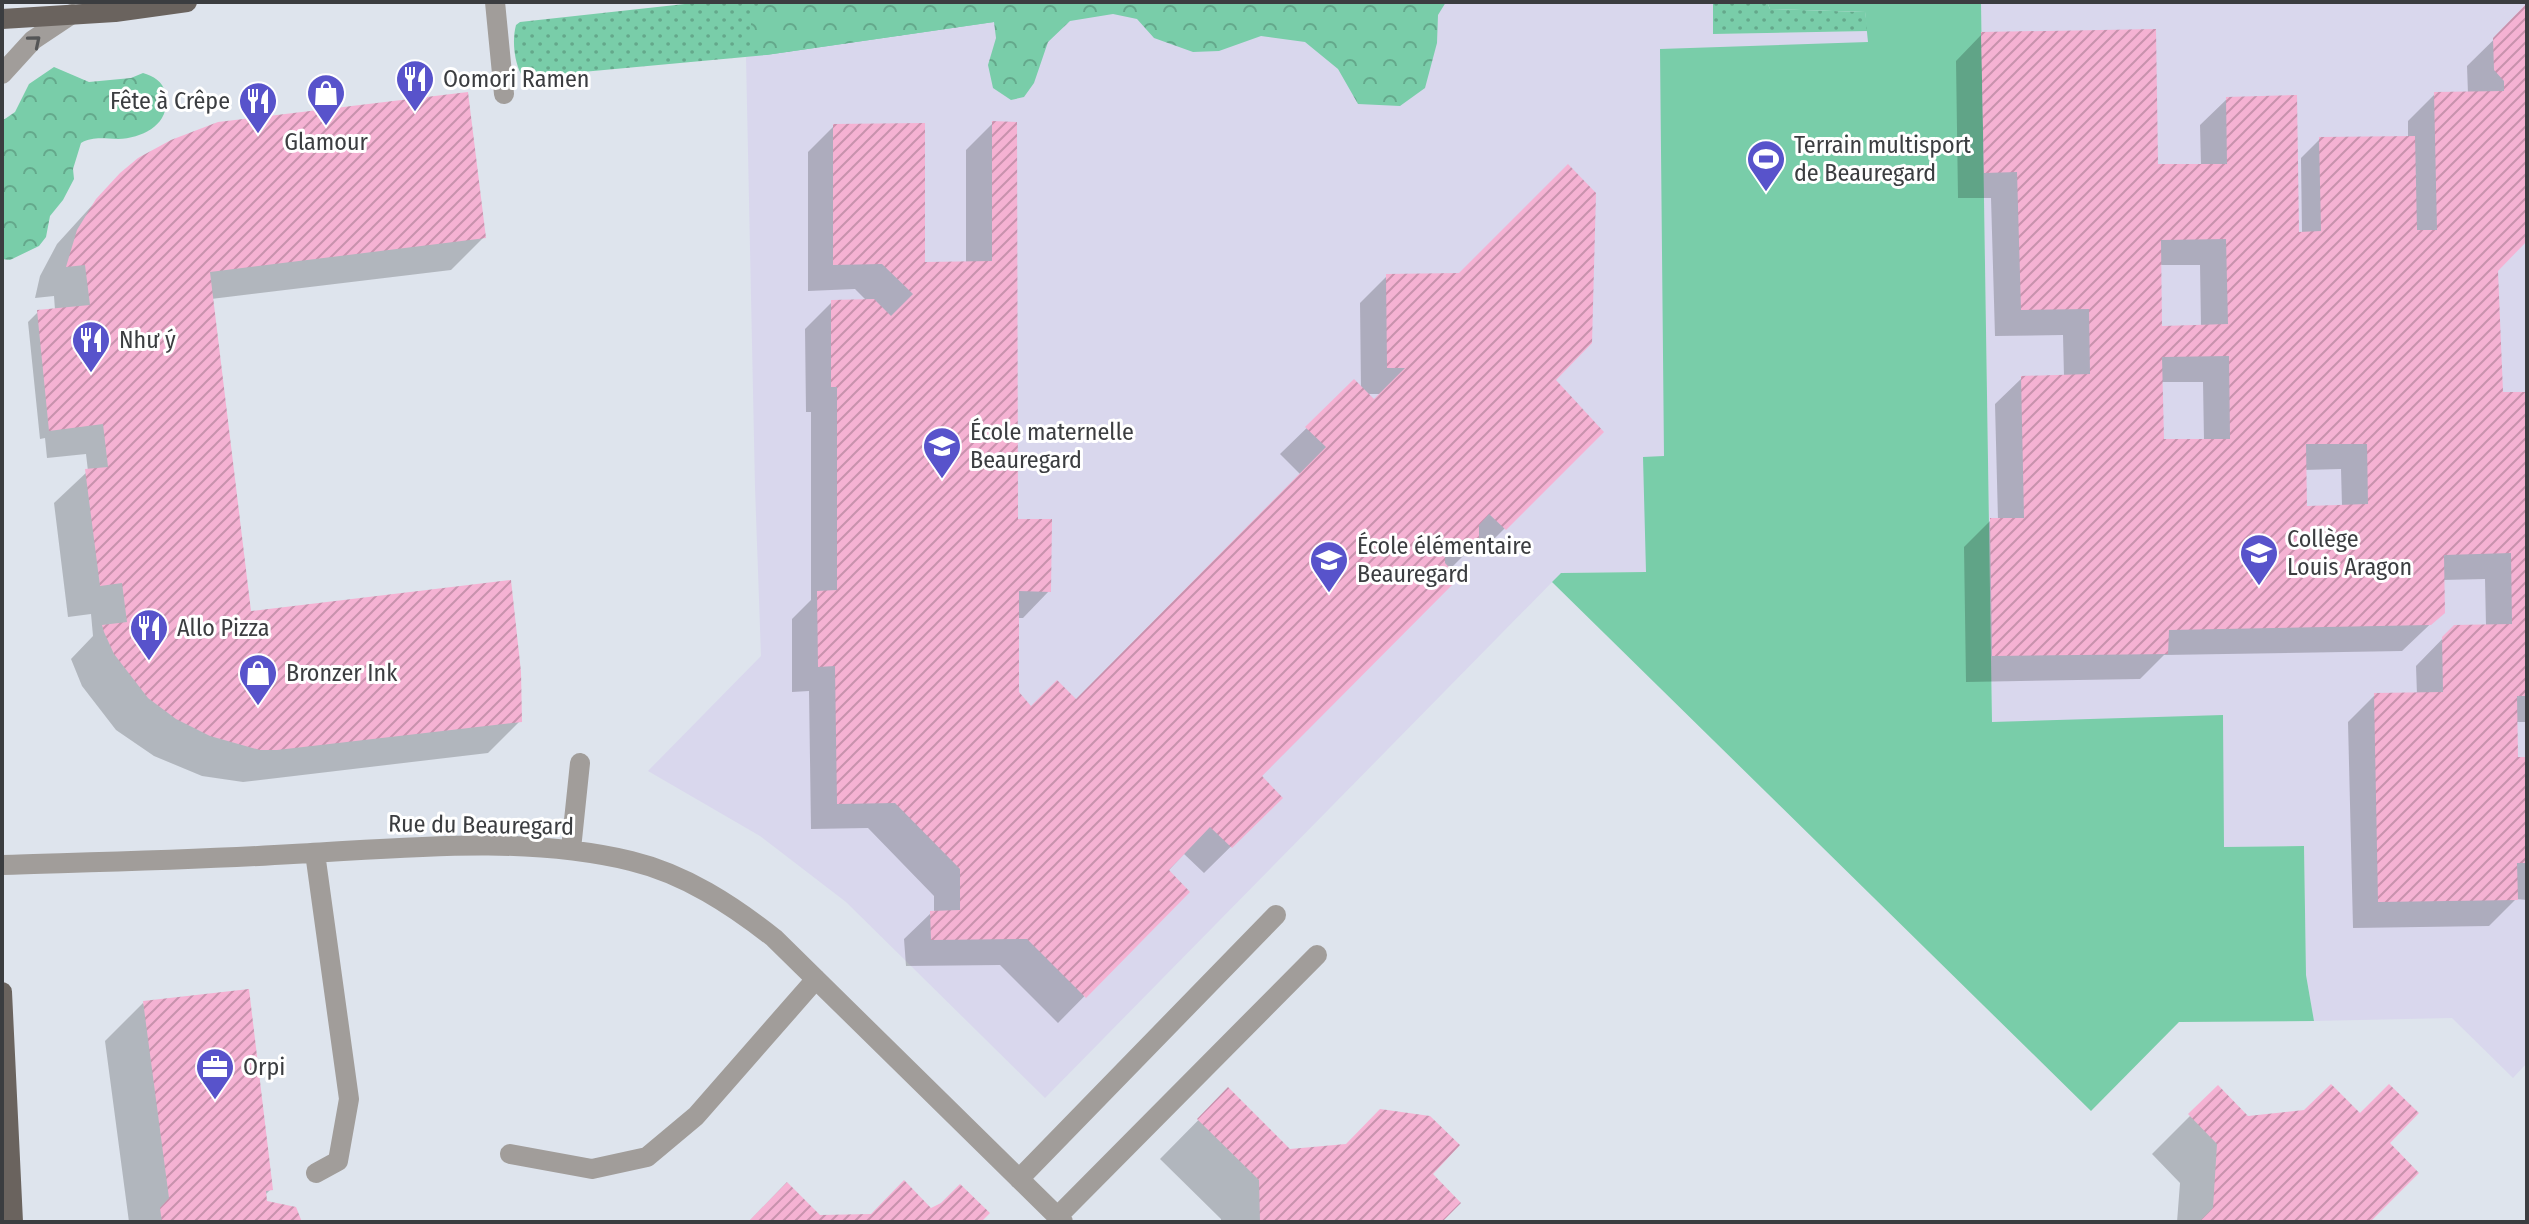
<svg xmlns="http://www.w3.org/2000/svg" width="2529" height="1224" font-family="'Fira Sans Condensed',sans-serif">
	<defs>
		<pattern id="grass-dots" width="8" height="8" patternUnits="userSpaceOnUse" patternTransform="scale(2)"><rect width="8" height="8" fill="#79cda9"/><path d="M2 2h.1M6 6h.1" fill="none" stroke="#64a88b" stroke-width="1.8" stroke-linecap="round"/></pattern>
		<pattern id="forest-crowns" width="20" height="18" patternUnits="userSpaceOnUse" patternTransform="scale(2)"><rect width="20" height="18" fill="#79cda9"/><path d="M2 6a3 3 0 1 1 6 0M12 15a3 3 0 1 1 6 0" fill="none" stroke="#64a88b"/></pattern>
		<pattern id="building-hatch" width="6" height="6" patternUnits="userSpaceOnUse" patternTransform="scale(2)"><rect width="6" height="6" fill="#f5b2d3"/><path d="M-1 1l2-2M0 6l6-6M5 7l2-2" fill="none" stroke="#c892ad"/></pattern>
	</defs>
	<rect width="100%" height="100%" fill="#dee4ed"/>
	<path fill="#d9d7ed" d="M 1133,2 L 1713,2 L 1713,34 L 1868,31 L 1872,337 L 1646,572 L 1561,573 L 1045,1098 L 846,902 L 760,836 L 648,771 L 761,656 L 755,487 L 746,57 Z
		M 1981,2 L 2527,2 L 2527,1063 L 2513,1078 L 2452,1018 L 2314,1021 L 2306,975 L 2304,846 L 2224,847 L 1992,722 Z"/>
	<path fill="url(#grass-dots)" d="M 703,2 L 1133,2 L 766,55 L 539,76 L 521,74 C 514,60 512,40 516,25 L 520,22 Z
		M 1713,2 L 1767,2 L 1770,9 L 1865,12 L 1868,31 L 1713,34 Z"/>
	<path fill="url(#forest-crowns)" d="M 760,2 L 1446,2 L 1438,15 L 1437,43 L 1425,88 L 1400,106 L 1358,104 L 1338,69 L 1305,42 L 1261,36 L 1219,51 L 1193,52 L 1154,38 L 1137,19 L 1113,14 L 1070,21 L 1048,42 L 1034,83 L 1024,97 L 1011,100 L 993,88 L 988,65 L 996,38 L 994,22 L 766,55 L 751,40 L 751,21 Z
		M 54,67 L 89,82 L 131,78 L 143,73 C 153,76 163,81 165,93 C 172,123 145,138 118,139 C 104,139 94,136 81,143 L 73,169 L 74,179 L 63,200 L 50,216 L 46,237 L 39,246 L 10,260 L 2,259 L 2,121 L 15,112 L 29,84 Z"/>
	<path fill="#79cda9" d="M 1767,2 L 1981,2 L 1992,722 L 2223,715 L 2224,847 L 2304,846 L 2306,975 L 2314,1021 L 2179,1022 L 2091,1111 L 1552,582 L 1561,573 L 1646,572 L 1643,457 L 1664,456 L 1660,49 L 1868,42 L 1865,12 L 1770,9 Z"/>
	<path fill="#0003" fill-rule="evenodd" d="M 2527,7 L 2527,239 L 2496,270 L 2501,394 L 2527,394 L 2527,722 L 2515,722 L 2516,759 L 2527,759 L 2527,900 L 2516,899 L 2489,926 L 2353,928 L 2348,722 L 2375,695 L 2417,695 L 2416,666 L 2454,627 L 2486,626 L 2485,579 L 2442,580 L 2443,612 L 2402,651 L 2164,655 L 2140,679 L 1966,682 L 1964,547 L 1991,520 L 1998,520 L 1995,404 L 2022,378 L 2064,377 L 2063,335 L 1995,336 L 1991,198 L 1958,198 L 1956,61 L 1982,34 L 2156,166 L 2201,166 L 2200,125 L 2227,99 L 2297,234 L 2302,234 L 2301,158 L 2320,139 L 2408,138 L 2408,121 L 2435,94 L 2468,94 L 2467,66 ZM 2159,265 L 2200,265 L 2201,327 L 2160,328 ZM 2161,382 L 2203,382 L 2204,441 L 2162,441 ZM 2341,469 L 2342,507 L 2305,508 L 2304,470 Z
		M 993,123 L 1016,520 L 1049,591 L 1023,618 L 1017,618 L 1017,693 L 1031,709 L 1076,702 L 1301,475 L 1280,454 L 1354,382 L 1361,389 L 1360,303 L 1387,276 L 1553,380 L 1601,432 L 1478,555 L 1471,548 L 1449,570 L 1259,776 L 1280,798 L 1204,873 L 1183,853 L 1166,870 L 1187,892 L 1058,1023 L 1000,965 L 906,966 L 904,939 L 931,913 L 934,913 L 934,896 L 868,828 L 811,829 L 809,691 L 792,692 L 792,619 L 811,600 L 811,412 L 806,412 L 805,329 L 832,302 L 867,301 L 855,289 L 808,291 L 808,152 L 834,126 L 923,264 L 966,263 L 966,150 ZM 1366,394 L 1382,394 L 1374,402 Z
		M 97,200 L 484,237 L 451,270 L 211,299 L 249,613 L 520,721 L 488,753 L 243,782 L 202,776 L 154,756 L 116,730 L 82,686 L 71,659 L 93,636 L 91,614 L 68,617 L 54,503 L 88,471 L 86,454 L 47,458 L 45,438 L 40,439 L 28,322 L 38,312 L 55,310 L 54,296 L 35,298 L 40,276 L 57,244 Z
		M 143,1003 L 271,1189 L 264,1196 L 265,1203 L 300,1222 L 129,1222 L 105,1041 Z
		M 2218,1088 L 2247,1118 L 2387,1143 L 2368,1222 L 2177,1222 L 2180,1183 L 2152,1154 Z
		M 1228,1090 L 1289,1151 L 1430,1174 L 1439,1222 L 1221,1222 L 1221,1219 L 1160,1159 Z"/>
	<path fill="url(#building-hatch)" fill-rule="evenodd" d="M 2527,3 L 2527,241 L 2498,271 L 2503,392 L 2527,392 L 2527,696 L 2517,696 L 2518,757 L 2527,757 L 2527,863 L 2517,863 L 2518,900 L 2378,902 L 2374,693 L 2443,692 L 2442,637 L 2454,625 L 2512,624 L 2511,553 L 2444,555 L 2445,613 L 2431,625 L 2169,630 L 2168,654 L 1992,656 L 1990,518 L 2024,518 L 2021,376 L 2090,374 L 2089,309 L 2021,310 L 2017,172 L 1984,173 L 1981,32 L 2156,29 L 2158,164 L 2227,164 L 2226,97 L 2297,95 L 2299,232 L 2321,231 L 2319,137 L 2415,136 L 2417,230 L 2437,230 L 2434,92 L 2504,91 L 2504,81 L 2494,70 L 2493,38 ZM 2226,239 L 2228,324 L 2162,326 L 2161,240 ZM 2229,356 L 2230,439 L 2164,439 L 2162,357 ZM 2306,444 L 2367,444 L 2368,504 L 2307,506 Z
		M 468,92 L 486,238 L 210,272 L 251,611 L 511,580 L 521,672 L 522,722 L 277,750 L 260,750 L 210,736 L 176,719 L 148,698 L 114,654 L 104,632 L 102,625 L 127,622 L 122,583 L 100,586 L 85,469 L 108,467 L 103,424 L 49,431 L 37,310 L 90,305 L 85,265 L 66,267 L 77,230 L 96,199 L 120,173 L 138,158 L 171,140 L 218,122 Z
		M 992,121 L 1017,122 L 1018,519 L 1052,519 L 1051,592 L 1019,591 L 1019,692 L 1031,706 L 1057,680 L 1076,699 L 1326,447 L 1305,427 L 1354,379 L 1374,399 L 1405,368 L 1387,368 L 1386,274 L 1459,273 L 1568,164 L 1596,193 L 1592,343 L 1556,380 L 1604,432 L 1506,530 L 1489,514 L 1479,525 L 1479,543 L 1445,543 L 1445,563 L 1459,578 L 1262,776 L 1283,798 L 1232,848 L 1210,827 L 1169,870 L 1190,892 L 1086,998 L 1027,939 L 931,940 L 930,911 L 960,910 L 960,869 L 895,803 L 837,804 L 835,666 L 818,667 L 817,591 L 837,590 L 837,387 L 831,387 L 831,300 L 874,299 L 891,316 L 913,294 L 882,264 L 833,265 L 833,124 L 925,123 L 925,262 L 992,261 Z
		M 249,989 L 273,1190 L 266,1191 L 267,1201 L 296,1207 L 302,1222 L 162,1222 L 160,1208 L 169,1198 L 143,1001 Z
		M 2331,1084 L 2360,1113 L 2389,1084 L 2419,1113 L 2390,1143 L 2419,1173 L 2370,1222 L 2199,1222 L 2213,1208 L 2217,1144 L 2188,1114 L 2218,1085 L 2248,1116 L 2304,1110 Z
		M 1228,1087 L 1290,1149 L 1346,1144 L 1380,1109 L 1430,1116 L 1460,1145 L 1433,1174 L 1461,1203 L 1442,1222 L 1260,1222 L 1259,1180 L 1197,1119 Z
		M 904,1180 L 931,1208 L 941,1203 L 960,1184 L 990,1213 L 981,1222 L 748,1222 L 787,1182 L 820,1215 L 871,1214 Z"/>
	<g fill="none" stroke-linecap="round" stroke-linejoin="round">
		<path stroke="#a19d9a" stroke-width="20" d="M 495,2 L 504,94
			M 2,74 L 33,40 L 72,14
			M 571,849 L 580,763
			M 315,853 L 349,1099 L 338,1161 L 316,1173
			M 2,865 C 99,862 196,860 293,854 C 405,848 522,835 631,861 C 685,874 732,905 774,938 L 1063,1222
			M 510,1154 L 592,1169 L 647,1157 L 696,1116 L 816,979
			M 1019,1179 L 1276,915
			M 1057,1217 L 1317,955"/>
		<path stroke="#6a635e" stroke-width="20" d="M 2,19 L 115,12 L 187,2
			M 2,992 L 13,1222"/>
	</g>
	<defs><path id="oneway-chevron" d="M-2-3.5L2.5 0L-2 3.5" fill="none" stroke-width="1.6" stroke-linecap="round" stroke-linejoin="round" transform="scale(2)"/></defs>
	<use stroke="#545556" href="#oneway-chevron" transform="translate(35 41) rotate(-40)"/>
	<defs>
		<g id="restaurant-pin" transform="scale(2)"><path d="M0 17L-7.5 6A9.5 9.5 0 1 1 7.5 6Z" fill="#5853cb" stroke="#fff"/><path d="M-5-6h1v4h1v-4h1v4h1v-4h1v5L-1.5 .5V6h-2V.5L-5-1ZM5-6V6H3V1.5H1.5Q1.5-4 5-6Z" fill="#fff"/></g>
		<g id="shop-pin" transform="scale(2)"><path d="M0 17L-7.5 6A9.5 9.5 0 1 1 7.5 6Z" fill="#5853cb" stroke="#fff"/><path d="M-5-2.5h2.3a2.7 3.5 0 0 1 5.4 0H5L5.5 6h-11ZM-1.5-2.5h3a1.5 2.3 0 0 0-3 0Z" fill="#fff"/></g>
		<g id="stadium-pin" transform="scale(2)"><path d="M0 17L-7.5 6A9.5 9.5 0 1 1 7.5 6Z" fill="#5853cb" stroke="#fff"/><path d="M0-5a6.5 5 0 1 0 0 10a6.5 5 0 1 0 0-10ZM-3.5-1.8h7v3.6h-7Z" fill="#fff"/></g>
		<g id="school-pin" transform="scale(2)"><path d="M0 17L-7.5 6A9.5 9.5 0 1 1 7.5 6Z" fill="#5853cb" stroke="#fff"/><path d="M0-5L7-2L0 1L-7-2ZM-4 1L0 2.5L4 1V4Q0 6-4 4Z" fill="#fff"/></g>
		<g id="office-pin" transform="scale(2)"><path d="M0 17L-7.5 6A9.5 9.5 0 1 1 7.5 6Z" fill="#5853cb" stroke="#fff"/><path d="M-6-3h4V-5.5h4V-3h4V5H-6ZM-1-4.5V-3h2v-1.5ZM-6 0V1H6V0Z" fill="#fff"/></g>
	</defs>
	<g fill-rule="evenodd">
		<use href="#restaurant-pin" x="415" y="79"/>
		<use href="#shop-pin" x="326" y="93"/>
		<use href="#restaurant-pin" x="258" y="101"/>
		<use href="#stadium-pin" x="1766" y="159"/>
		<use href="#restaurant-pin" x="91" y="340"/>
		<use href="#school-pin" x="942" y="446"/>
		<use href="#school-pin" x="2259" y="553"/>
		<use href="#school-pin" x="1329" y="560"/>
		<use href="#restaurant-pin" x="149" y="628"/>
		<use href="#shop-pin" x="258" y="673"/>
		<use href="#office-pin" x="215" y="1067"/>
	</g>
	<g text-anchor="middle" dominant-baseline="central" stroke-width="6" stroke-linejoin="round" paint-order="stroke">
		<g font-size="24" fill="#3b3d40" stroke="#fff" text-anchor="start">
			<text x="443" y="79">Oomori Ramen</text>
			<text x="230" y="101" text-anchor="end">Fête à Crêpe</text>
			<text x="326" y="142" text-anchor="middle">Glamour</text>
			<text x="1794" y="145">Terrain multisport<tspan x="1794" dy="28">de Beauregard</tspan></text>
			<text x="119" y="340">Như ý</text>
			<text x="970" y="432">École maternelle<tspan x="970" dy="28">Beauregard</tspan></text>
			<text x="2287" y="539">Collège<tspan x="2287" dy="28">Louis Aragon</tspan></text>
			<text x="1357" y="546">École élémentaire<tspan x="1357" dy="28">Beauregard</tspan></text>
			<text x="177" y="628">Allo Pizza</text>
			<text x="286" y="673">Bronzer Ink</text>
			<text x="243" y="1067">Orpi</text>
		</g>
		<g font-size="24" fill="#3b3d40" stroke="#fff">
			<text transform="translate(481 825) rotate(1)">Rue du Beauregard</text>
		</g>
	</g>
	<rect width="2529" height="1224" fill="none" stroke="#3b3d40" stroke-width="8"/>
</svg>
